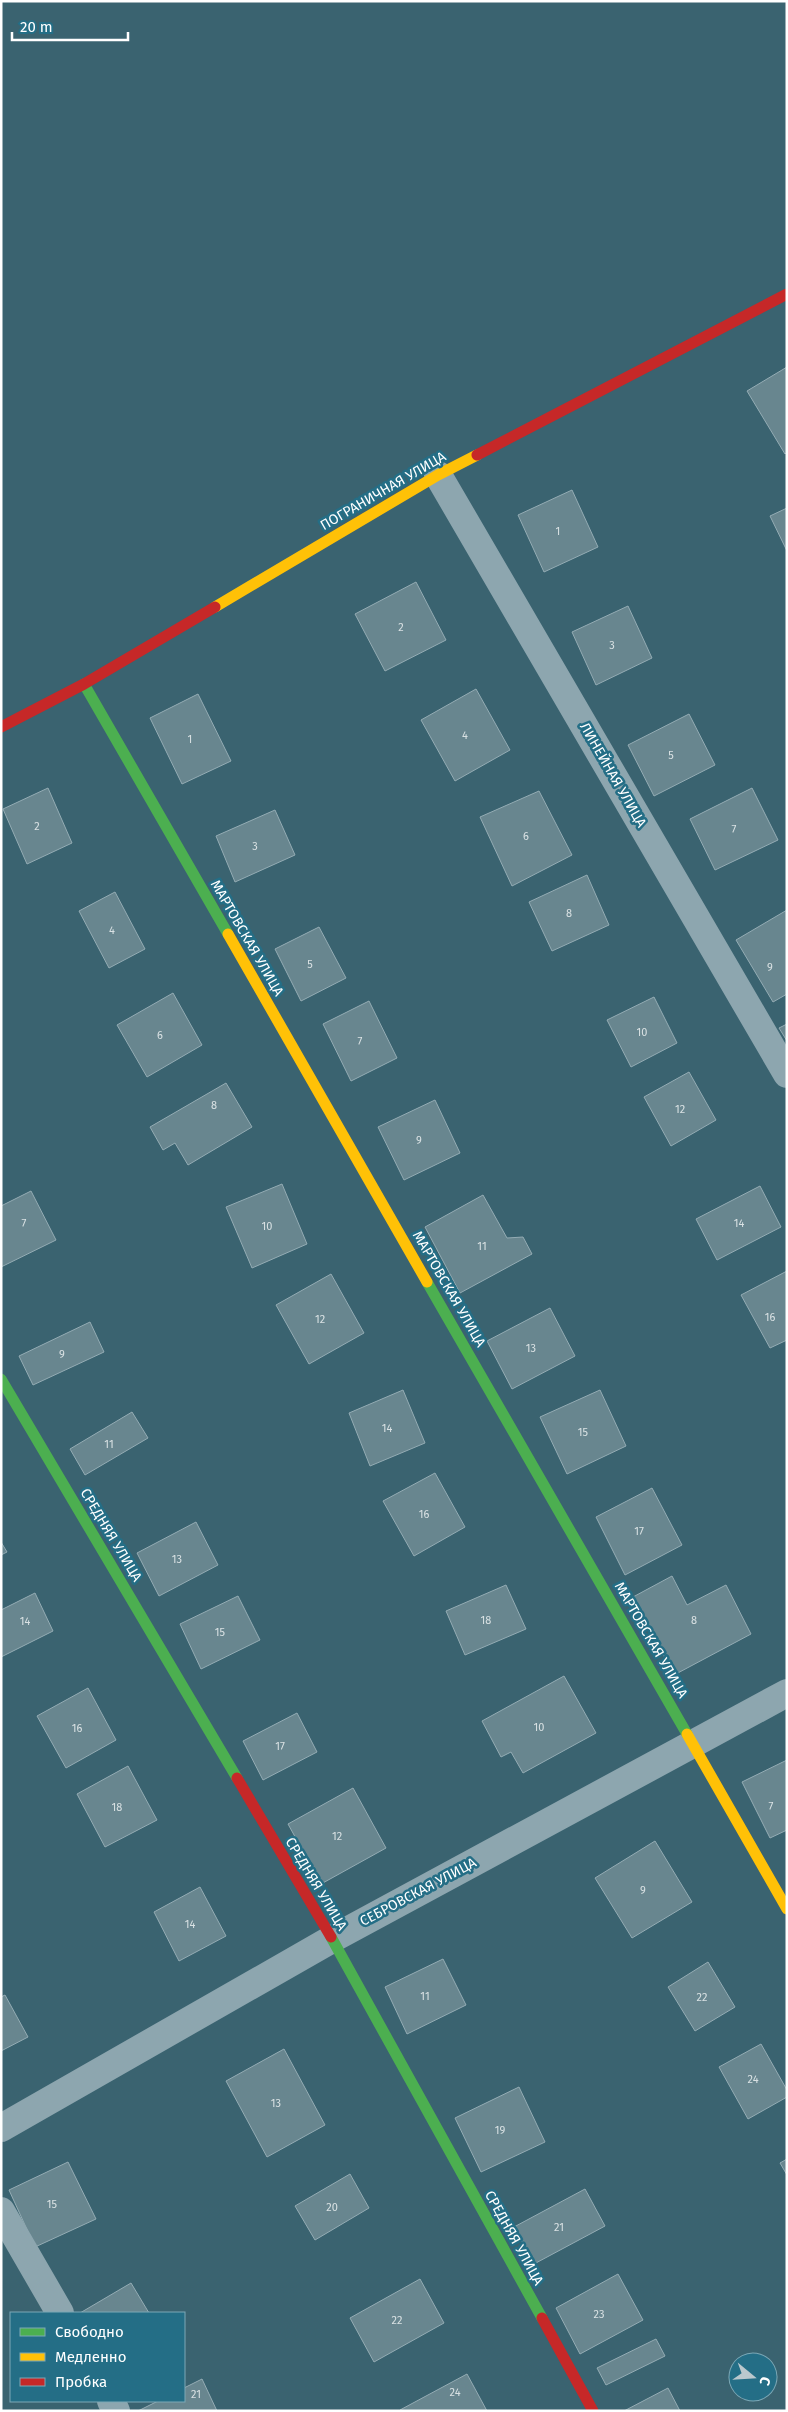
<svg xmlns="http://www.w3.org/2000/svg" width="788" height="2412" font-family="'Fira Sans',sans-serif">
	<rect width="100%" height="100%" fill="#3a6370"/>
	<path fill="#68868f" stroke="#94acb4" d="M 787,367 L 787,452 L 785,454 L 747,391 Z
		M 572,490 L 598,547 L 544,572 L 518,515 Z
		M 787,508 L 787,551 L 770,516 Z
		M 416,582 L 446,640 L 385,671 L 355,614 Z
		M 628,606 L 652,658 L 596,685 L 572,632 Z
		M 476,689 L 510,750 L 455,781 L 421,720 Z
		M 198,694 L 231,761 L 182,784 L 150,718 Z
		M 689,714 L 715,765 L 654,796 L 628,745 Z
		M 48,788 L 72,843 L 27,864 L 3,809 Z
		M 752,788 L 778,840 L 715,870 L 690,819 Z
		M 539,791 L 572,855 L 512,886 L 480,817 Z
		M 275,810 L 295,855 L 235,882 L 216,836 Z
		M 587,875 L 609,925 L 552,951 L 529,902 Z
		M 115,892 L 145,949 L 109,968 L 79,911 Z
		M 787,910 L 787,994 L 773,1002 L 736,940 Z
		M 319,927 L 346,978 L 301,1001 L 275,949 Z
		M 173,993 L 202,1045 L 147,1077 L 117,1025 Z
		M 654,997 L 677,1043 L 631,1067 L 607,1020 Z
		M 369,1001 L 397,1058 L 351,1081 L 323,1024 Z
		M 787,1024 L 787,1041 L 779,1028 Z
		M 689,1072 L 716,1120 L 671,1146 L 644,1097 Z
		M 226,1083 L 252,1127 L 188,1165 L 175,1143 L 163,1150 L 150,1127 Z
		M 435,1100 L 460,1153 L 404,1180 L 378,1127 Z
		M 282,1184 L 307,1244 L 252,1268 L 226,1207 Z
		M 760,1186 L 781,1227 L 717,1260 L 696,1219 Z
		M 31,1191 L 56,1240 L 1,1267 L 1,1206 Z
		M 483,1195 L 507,1238 L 523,1237 L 532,1254 L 460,1293 L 425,1227 Z
		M 787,1271 L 787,1340 L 770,1348 L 741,1295 Z
		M 331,1274 L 364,1333 L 309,1364 L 276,1305 Z
		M 550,1308 L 575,1356 L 512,1389 L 487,1341 Z
		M 90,1322 L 104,1352 L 33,1385 L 19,1356 Z
		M 403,1390 L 425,1443 L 370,1466 L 349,1413 Z
		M 600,1390 L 626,1446 L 567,1474 L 540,1417 Z
		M 132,1412 L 148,1438 L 85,1475 L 70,1449 Z
		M 435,1473 L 465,1527 L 414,1556 L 383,1501 Z
		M 652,1488 L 682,1545 L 625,1575 L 596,1517 Z
		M 196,1522 L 218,1565 L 159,1596 L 137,1553 Z
		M 1,1542 L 7,1552 L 1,1555 Z
		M 672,1576 L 687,1605 L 726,1585 L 751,1634 L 674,1675 L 633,1597 Z
		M 506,1585 L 526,1629 L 465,1655 L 446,1611 Z
		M 35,1593 L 53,1631 L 1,1657 L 1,1610 Z
		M 238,1596 L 260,1640 L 201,1669 L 180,1624 Z
		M 564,1676 L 596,1733 L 523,1773 L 511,1752 L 501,1757 L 482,1721 Z
		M 88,1688 L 116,1740 L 66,1768 L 37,1716 Z
		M 297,1713 L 317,1752 L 263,1780 L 243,1741 Z
		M 787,1760 L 787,1830 L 770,1838 L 742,1782 Z
		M 128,1766 L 157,1820 L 105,1847 L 77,1794 Z
		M 353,1788 L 386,1848 L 321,1884 L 288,1824 Z
		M 655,1841 L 692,1902 L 632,1938 L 595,1878 Z
		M 200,1887 L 226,1936 L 179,1961 L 154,1912 Z
		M 443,1959 L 466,2005 L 407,2034 L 385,1987 Z
		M 708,1962 L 735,2007 L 695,2031 L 668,1987 Z
		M 5,1995 L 28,2037 L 1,2051 L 1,1997 Z
		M 761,2044 L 787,2090 L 787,2097 L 748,2119 L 719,2067 Z
		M 284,2049 L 325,2125 L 267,2157 L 226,2081 Z
		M 519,2087 L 545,2142 L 481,2172 L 455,2118 Z
		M 787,2159 L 787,2175 L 780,2163 Z
		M 68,2162 L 96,2219 L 35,2247 L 9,2190 Z
		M 350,2174 L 369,2208 L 315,2240 L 295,2206 Z
		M 585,2189 L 605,2226 L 534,2264 L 514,2227 Z
		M 618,2274 L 643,2320 L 580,2354 L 556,2308 Z
		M 420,2279 L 444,2323 L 374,2362 L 350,2318 Z
		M 131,2283 L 149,2313 L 80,2313 Z
		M 656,2339 L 665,2356 L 606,2385 L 597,2368 Z
		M 467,2374 L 487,2411 L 401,2411 L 400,2410 Z
		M 202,2379 L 217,2411 L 138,2411 L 158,2401 L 184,2401 L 184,2388 Z
		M 668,2388 L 680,2411 L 624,2411 Z"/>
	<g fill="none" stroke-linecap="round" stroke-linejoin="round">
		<path stroke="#8da6af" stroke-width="28" d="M 438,475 L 787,1074
			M 1,2128 L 332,1939 L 787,1693
			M 1,2211 L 60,2313
			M 111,2401 L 116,2411"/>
		<path stroke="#4caf50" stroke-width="11" d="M 84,684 L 228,934
			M 427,1282 L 687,1734
			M 1,1379 L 237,1778
			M 331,1937 L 542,2318"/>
		<path stroke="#ffc107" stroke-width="11" d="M 215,607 L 438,475 L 477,455
			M 228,934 L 427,1282
			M 687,1734 L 787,1909"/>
		<path stroke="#c62828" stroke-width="11" d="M 477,455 L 787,294
			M 1,727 L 84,684 L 215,607
			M 237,1778 L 331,1937
			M 542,2318 L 593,2411"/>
	</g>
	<g text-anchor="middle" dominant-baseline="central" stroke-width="5" stroke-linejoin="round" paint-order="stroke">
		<g font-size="11" fill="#d9e1e3">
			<text x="558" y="531">1</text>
			<text x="401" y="627">2</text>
			<text x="612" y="645">3</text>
			<text x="465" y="735">4</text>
			<text x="190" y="739">1</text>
			<text x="671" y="755">5</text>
			<text x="37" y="826">2</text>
			<text x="734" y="829">7</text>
			<text x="526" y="836">6</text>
			<text x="255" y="846">3</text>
			<text x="569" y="913">8</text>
			<text x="112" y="930">4</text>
			<text x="310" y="964">5</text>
			<text x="770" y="967">9</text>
			<text x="642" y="1032">10</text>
			<text x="160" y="1035">6</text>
			<text x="360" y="1041">7</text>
			<text x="214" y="1105">8</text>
			<text x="680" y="1109">12</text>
			<text x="419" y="1140">9</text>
			<text x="24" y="1223">7</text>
			<text x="739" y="1223">14</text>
			<text x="267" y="1226">10</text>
			<text x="482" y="1246">11</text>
			<text x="770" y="1317">16</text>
			<text x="320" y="1319">12</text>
			<text x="531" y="1348">13</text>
			<text x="62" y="1354">9</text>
			<text x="387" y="1428">14</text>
			<text x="583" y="1432">15</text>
			<text x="109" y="1444">11</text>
			<text x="424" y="1514">16</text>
			<text x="639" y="1531">17</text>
			<text x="177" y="1559">13</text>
			<text x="486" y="1620">18</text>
			<text x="694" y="1620">8</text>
			<text x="25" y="1621">14</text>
			<text x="220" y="1632">15</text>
			<text x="539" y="1727">10</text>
			<text x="77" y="1728">16</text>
			<text x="280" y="1746">17</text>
			<text x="771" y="1806">7</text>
			<text x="117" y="1807">18</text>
			<text x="337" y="1836">12</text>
			<text x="643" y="1890">9</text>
			<text x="190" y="1924">14</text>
			<text x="425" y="1996">11</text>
			<text x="702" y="1997">22</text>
			<text x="753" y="2079">24</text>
			<text x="276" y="2103">13</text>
			<text x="500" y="2130">19</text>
			<text x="52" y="2204">15</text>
			<text x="332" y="2207">20</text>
			<text x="559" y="2227">21</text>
			<text x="599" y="2314">23</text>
			<text x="397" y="2320">22</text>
			<text x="455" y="2392">24</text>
			<text x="196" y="2394">21</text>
		</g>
		<g font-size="14" fill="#fff" stroke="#246e86">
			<text transform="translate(383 491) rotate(-30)">ПОГРАНИЧНАЯ УЛИЦА</text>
			<text transform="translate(613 775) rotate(60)">ЛИНЕЙНАЯ УЛИЦА</text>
			<text transform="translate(247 938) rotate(60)">МАРТОВСКАЯ УЛИЦА</text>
			<text transform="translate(449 1289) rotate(60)">МАРТОВСКАЯ УЛИЦА</text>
			<text transform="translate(111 1535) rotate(59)">СРЕДНЯЯ УЛИЦА</text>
			<text transform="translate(651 1640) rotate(60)">МАРТОВСКАЯ УЛИЦА</text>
			<text transform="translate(316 1884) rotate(59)">СРЕДНЯЯ УЛИЦА</text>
			<text transform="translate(418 1892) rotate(-28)">СЕБРОВСКАЯ УЛИЦА</text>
			<text transform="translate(514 2238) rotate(61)">СРЕДНЯЯ УЛИЦА</text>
		</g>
	</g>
	<rect width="788" height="2412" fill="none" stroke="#ffffff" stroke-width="5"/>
	<rect x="10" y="2312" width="175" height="90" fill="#246e86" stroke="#7ca8b6"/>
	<rect x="20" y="2328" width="25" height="8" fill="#4caf50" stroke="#7ca8b6"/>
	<text x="55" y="2337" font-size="15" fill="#ffffff">Свободно</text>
	<rect x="20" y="2353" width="25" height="8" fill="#ffc107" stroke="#7ca8b6"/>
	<text x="55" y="2362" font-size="15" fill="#ffffff">Медленно</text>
	<rect x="20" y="2378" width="25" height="8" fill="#c62828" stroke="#7ca8b6"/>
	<text x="55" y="2387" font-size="15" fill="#ffffff">Пробка</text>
	<g transform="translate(753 2377) rotate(108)"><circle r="24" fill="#246e86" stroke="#7ca8b6"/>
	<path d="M0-4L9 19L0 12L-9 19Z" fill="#bac8cd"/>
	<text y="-8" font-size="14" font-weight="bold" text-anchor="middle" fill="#ffffff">С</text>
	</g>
	<path d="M12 32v8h116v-8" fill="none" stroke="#ffffff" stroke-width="2.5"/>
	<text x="20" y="32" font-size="15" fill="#ffffff" stroke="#246e86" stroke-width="4" paint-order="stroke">20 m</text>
</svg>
